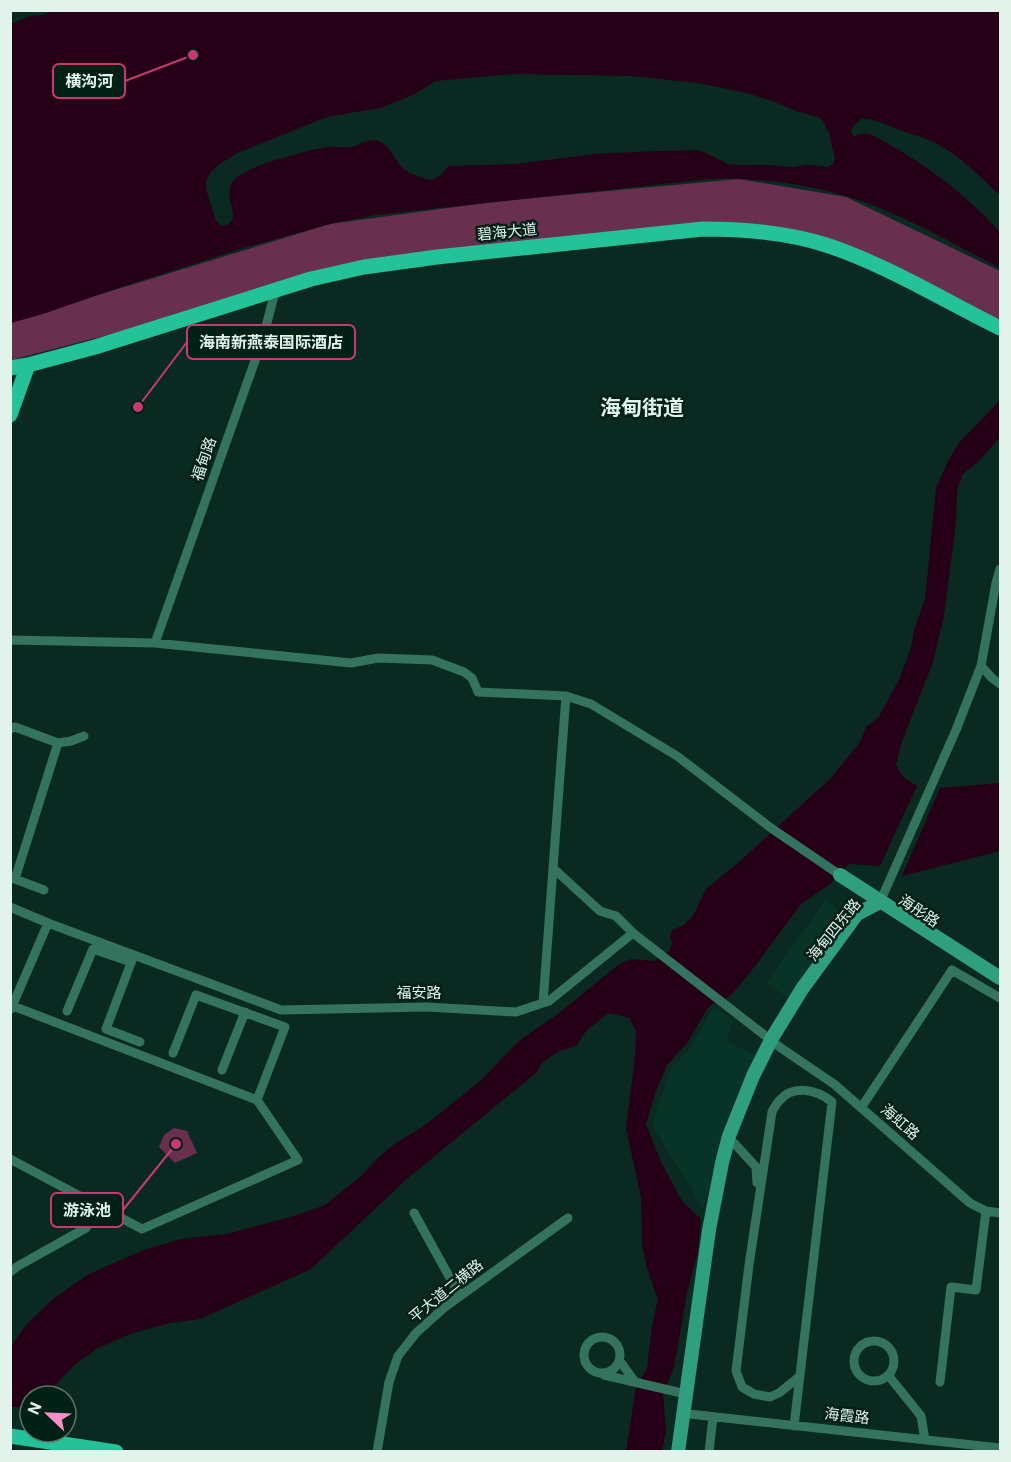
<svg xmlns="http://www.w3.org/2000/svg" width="1011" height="1462" font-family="Roboto,'Noto Sans SC',sans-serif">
	<rect width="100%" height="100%" fill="#0a2a21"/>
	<path fill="#083427" d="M 825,901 L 847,916 L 789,998 L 766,983 Z
		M 714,1007 L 734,1020 L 726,1042 L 755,1055 L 726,1122 L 703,1208 L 652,1125 L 671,1068 L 689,1050 Z"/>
	<path fill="#692f4e" d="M 739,179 L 846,197 L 1000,271 L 1000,325 L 849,249 L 727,225 L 413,256 L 11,360 L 10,322 L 330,224 L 499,201 Z
		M 174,1128 L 187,1131 L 197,1153 L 175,1163 L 159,1147 L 164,1135 Z"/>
	<path fill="#260016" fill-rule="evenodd" d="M 51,11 L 1000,11 L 1000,195 C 979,176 958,153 931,141 C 920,136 908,133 896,129 C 882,123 877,119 861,119 L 853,126 L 851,131 L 852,134 L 855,136 C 860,134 864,133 869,134 C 876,136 883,141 890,145 C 930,167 969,198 1000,232 L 1000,268 C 963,249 927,228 889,212 C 842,191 791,181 740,179 C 726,178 712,179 699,180 L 375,215 L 330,224 L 243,248 L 115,289 L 43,314 L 11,323 L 11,24 L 30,16 L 43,15 ZM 513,74 L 631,76 L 698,83 L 747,93 L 775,102 L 796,111 L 818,117 L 822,119 L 830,135 L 832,148 L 835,158 L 833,164 L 827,167 L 808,165 L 793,167 L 769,165 L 740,165 L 728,164 L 706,153 L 696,150 L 659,151 L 594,154 L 516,164 L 449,166 C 444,169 442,176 436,178 C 432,181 427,179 423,178 C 418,176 410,174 406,171 C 396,164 391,145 378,141 C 370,138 359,145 352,147 C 344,148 336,146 329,147 C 312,149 295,155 279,159 C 268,162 242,171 234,180 C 219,196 247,222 222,226 L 216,221 L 206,189 L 206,181 L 210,173 L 217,166 L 237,153 L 327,117 L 380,108 L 391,104 L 415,94 L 436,81 Z
		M 1000,400 L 1000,437 L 979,461 L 962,475 L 957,491 L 956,522 L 944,616 L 933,662 L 901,744 L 896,765 L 903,777 L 917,786 L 880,866 L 849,864 L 830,884 L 801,904 L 756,965 L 734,992 L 727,998 L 712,1004 L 707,1009 L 688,1042 L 667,1065 L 656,1091 L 646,1124 L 661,1162 L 682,1201 L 701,1219 L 698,1251 L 687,1293 L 674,1368 L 663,1394 L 666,1432 L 662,1451 L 626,1451 L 636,1388 L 647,1368 L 652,1325 L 658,1299 L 647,1269 L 642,1245 L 641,1198 L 626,1128 L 635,1057 L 636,1031 L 629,1018 L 619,1015 L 609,1013 L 587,1030 L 576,1046 L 559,1051 L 543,1062 L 536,1073 L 408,1178 L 311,1269 L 200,1319 L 170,1323 L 133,1333 L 98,1348 L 77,1363 L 44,1396 L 30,1396 L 30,1404 L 20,1407 L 11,1407 L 11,1346 L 26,1325 L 54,1298 L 89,1274 L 144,1250 L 181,1239 L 227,1234 L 291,1217 L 325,1205 L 359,1178 L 379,1157 L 393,1145 L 428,1123 L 479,1082 L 519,1041 L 559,1013 L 618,965 L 631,959 L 655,961 L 669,951 L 672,943 L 670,937 L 672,930 L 684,925 L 693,916 L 706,889 L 740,861 L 830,779 L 860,742 L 866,727 L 878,718 L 899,680 L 911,648 L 914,630 L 925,599 L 936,488 L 949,459 L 959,443 Z
		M 1000,783 L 1000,851 L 902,876 L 940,788 Z"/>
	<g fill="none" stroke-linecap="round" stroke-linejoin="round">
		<path stroke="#34735e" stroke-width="9" d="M 10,640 L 155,643 L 351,663 L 378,658 L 432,660 L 464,672 L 472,678 L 478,692 L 566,696 L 591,704 L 677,756 L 771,828 L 840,875
			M 155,643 L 263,338 L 276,288
			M 981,666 L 992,678 L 1000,684
			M 566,696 L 553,868 L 600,911 L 616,916 L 633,933
			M 10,729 L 15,727 L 58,743 L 71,741 L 84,736
			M 10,878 L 15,879 L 58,743
			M 15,879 L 44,890
			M 880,902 L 956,730 L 981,666 L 996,583 L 1000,569
			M 10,907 L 48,923 L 281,1010 L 427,1007 L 516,1012 L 549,1001 L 633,933 L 781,1048 L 834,1084 L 970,1203 L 986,1211 L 1000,1213
			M 134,955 L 106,1029 L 140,1042
			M 543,1003 L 553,868
			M 11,1009 L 48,923
			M 67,1011 L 93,949 L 131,962
			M 173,1053 L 196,995 L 285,1027 L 257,1100
			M 222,1070 L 245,1012
			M 861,1108 L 952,970 L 1000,998
			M 734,1143 L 756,1167 L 757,1183
			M 10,1159 L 142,1229 L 298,1160 L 257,1100 L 13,1006
			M 414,1213 L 460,1296
			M 10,1272 L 18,1266 L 86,1228 L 99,1206
			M584 1355a18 18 0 1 1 36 0a18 18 0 1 1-36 0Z
			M854 1361a20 20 0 1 1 40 0a20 20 0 1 1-40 0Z
			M 620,1361 L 635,1382
			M 604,1375 L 686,1394
			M 888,1375 L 921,1416 L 925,1440
			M 940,1382 L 951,1287 L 976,1290 L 986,1211
			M 689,1414 L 1000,1448
			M 794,1426 L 832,1102 C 818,1090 794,1084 780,1100 C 777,1103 774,1108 772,1112 L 749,1265 L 736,1371 L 742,1387 L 754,1394 L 770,1397 L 779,1393 L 799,1377
			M 377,1452 L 389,1382 L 398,1356 L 416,1333 L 445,1307 L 568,1218
			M 709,1452 L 713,1417"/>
		<path stroke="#309f7f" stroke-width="14" d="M 840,875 L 1000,978
			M 678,1452 L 709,1230 L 722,1163 L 729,1136 L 753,1076 L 772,1038 L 802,989 L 857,914 L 880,902"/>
		<path stroke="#23c298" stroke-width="15" d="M 10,368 L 28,365 L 95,347 L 311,279 L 364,267 L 437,257 L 703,229 C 743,229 788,233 826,245 C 887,265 943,300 1000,328
			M 10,415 L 28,365
			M 10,1436 L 116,1452"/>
	</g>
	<g text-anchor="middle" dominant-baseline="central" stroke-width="5" stroke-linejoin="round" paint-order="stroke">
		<g font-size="15" fill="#e1f3eb" stroke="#012117">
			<text transform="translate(507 232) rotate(-6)">碧海大道</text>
			<text transform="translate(204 459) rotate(-71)">福甸路</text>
			<text transform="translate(919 911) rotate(34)">海彤路</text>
			<text transform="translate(834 930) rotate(-51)">海甸四东路</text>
			<text x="419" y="993">福安路</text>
			<text transform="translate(900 1122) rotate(41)">海虹路</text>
			<text transform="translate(446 1291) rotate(-39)">平大道二横路</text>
			<text transform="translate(847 1416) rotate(6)">海霞路</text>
		</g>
		<g font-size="21" font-weight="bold" fill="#e1f3eb" stroke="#012117">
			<text x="642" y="408">海甸街道</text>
		</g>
	</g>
	<path fill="none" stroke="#c73971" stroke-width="2" d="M193 55L125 81M138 407L187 342M176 1144L123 1210"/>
	<g fill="#c73971" stroke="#012117" stroke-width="2">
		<circle cx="193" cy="55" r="6"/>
		<circle cx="138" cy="407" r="6"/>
		<circle cx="176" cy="1144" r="6"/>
	</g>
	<g fill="#012117" stroke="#c73971" stroke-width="2">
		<rect x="53" y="64" width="72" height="34" rx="6"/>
		<rect x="187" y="325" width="168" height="34" rx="6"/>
		<rect x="51" y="1193" width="72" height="34" rx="6"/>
	</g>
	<g font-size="16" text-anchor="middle" font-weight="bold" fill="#e1f3eb">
		<text x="89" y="87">横沟河</text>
		<text x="271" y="348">海南新燕泰国际酒店</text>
		<text x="87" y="1216">游泳池</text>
	</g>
	<rect width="1011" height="1462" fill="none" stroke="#e1f3eb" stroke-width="24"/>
	<g transform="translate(48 1414) rotate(293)"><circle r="28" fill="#012117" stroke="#5b756c" stroke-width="1.5"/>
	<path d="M0-4.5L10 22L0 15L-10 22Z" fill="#fa8fc6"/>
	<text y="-9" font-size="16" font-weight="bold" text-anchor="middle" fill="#e1f3eb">N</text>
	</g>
</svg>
